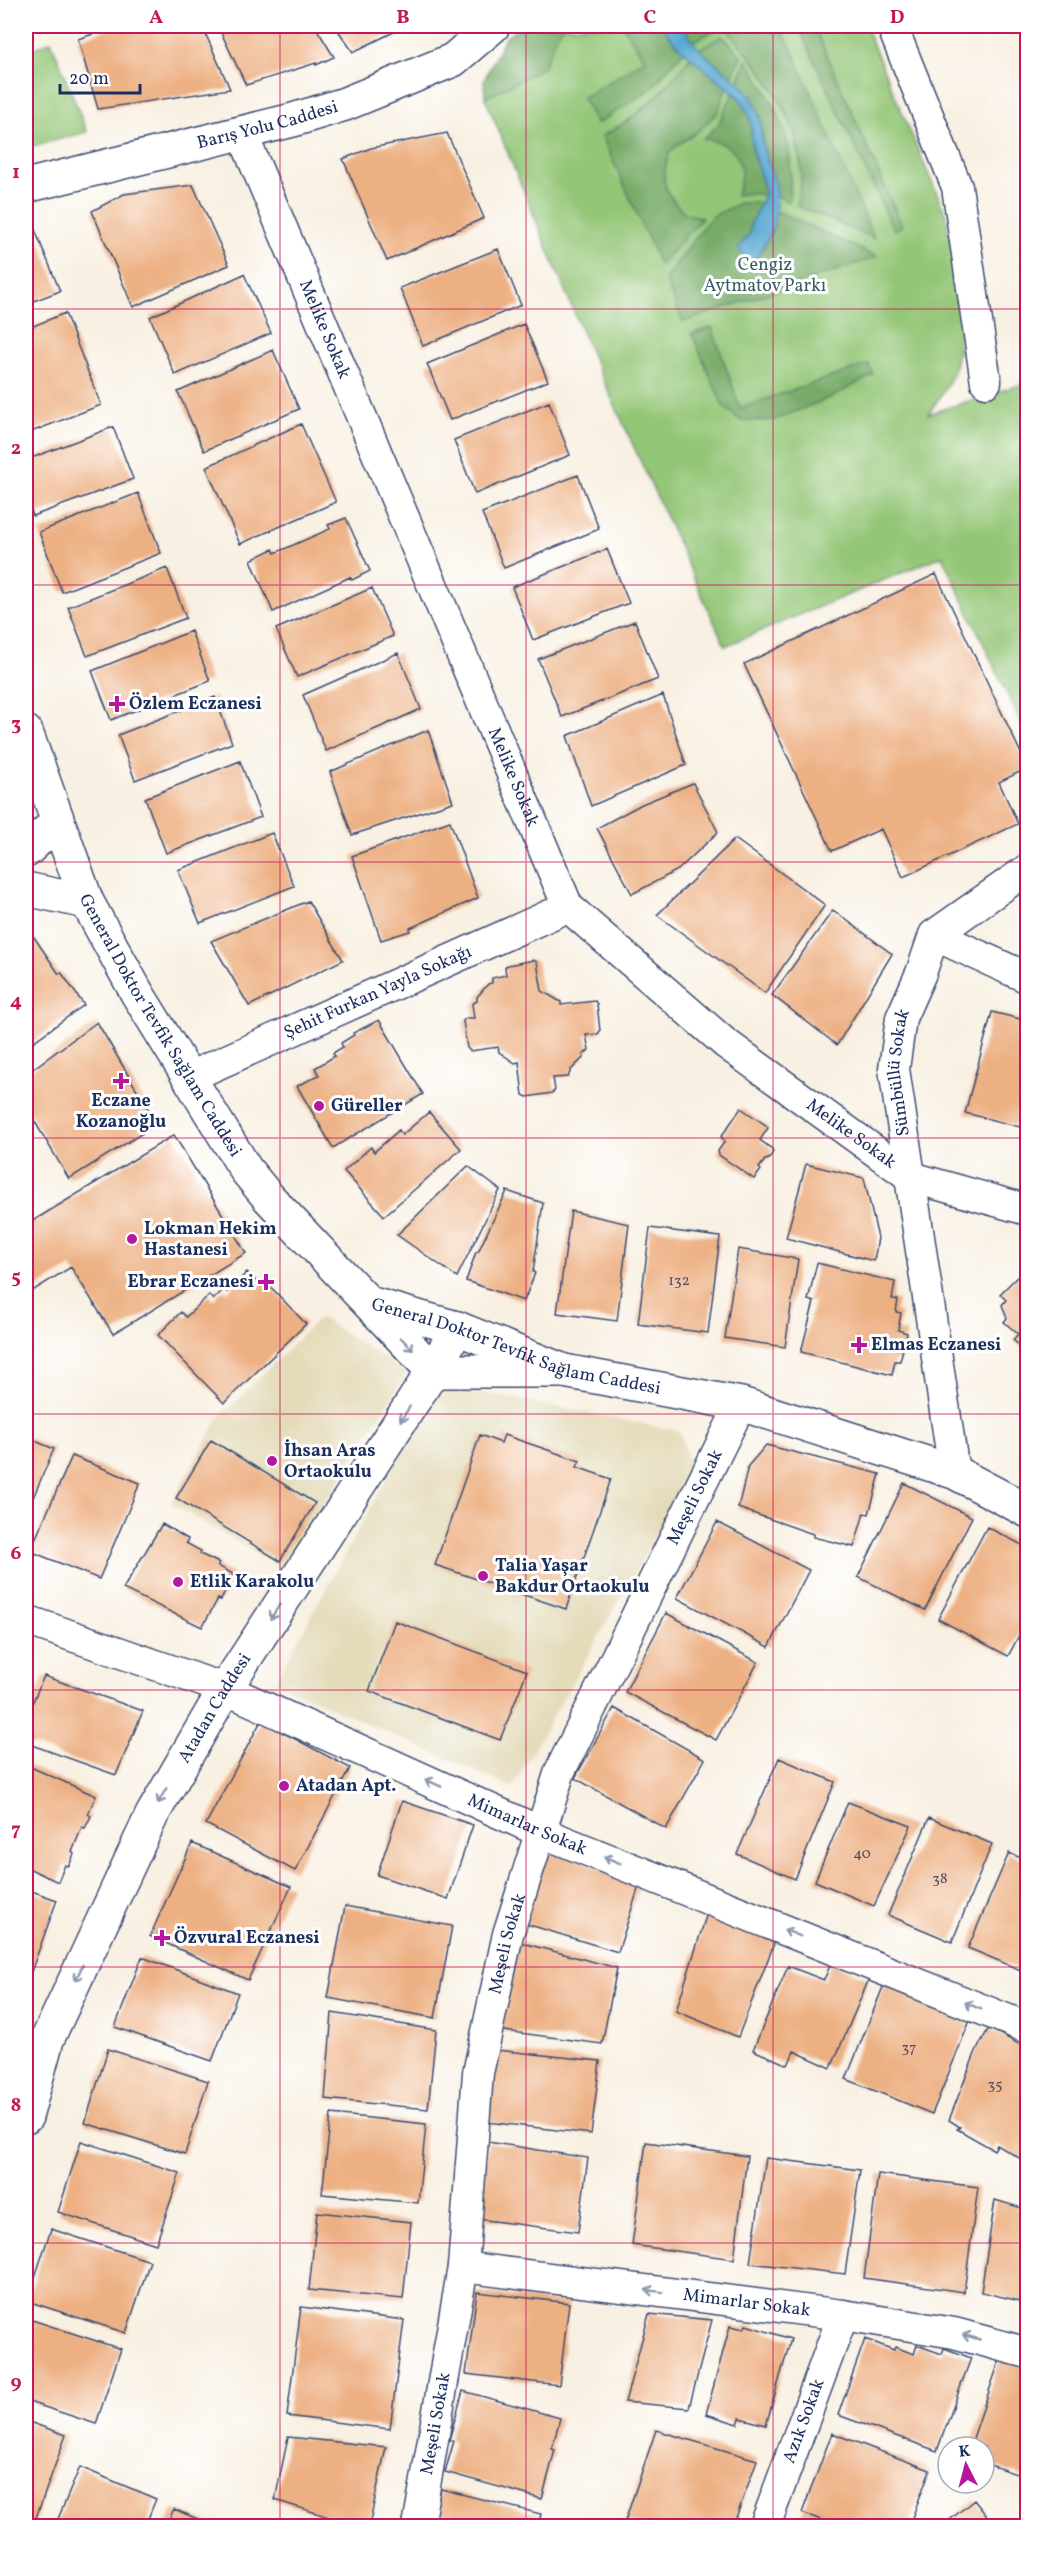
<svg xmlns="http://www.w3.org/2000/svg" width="1053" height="2552" font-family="Vollkorn,serif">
	<rect width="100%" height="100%" fill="#fff"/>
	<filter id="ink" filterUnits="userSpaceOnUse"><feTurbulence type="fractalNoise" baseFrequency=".0167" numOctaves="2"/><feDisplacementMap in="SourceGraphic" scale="12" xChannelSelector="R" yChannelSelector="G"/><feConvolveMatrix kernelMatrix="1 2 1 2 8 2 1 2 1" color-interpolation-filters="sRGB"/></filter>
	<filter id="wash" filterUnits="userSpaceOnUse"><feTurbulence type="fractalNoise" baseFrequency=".008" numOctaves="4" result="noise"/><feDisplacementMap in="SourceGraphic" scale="24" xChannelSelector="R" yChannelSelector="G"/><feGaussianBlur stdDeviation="1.35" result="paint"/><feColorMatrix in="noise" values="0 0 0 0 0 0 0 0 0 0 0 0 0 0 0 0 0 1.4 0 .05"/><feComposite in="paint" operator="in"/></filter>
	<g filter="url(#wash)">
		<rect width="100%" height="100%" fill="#f8f0e2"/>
		<path fill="#e4dbba" d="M 320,1317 L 407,1373 L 282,1569 L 171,1503 L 218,1419 Z
			M 438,1384 L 679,1431 L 693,1471 L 512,1788 L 275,1682 Z"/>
		<path fill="#94c677" stroke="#587a6a" stroke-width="1.5" d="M 522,26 L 865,26 L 946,215 L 962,317 L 959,346 L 954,372 L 942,394 L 928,414 L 1019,385 L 1027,393 L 1027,736 L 942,556 L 725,646 L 591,353 L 485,98 L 484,80 L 505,38 Z
			M 51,41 L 87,132 L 26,148 L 26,52 Z"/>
		<path fill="#77ab68" stroke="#496d63" stroke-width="1.5" d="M 522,26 L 563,26 L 557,35 L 543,68 L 485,98 L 484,80 L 505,38 Z
			M 623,26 L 664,26 L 668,34 L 684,51 L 649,90 L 597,124 L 582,98 L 645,60 Z
			M 684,26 L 723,26 L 692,42 Z
			M 740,26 L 772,26 L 784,35 L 793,52 L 874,238 L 797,206 C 798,198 801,188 801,179 C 802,121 766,73 729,32 Z
			M 798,26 L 814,26 L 902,226 L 894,230 Z
			M 722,36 L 741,55 L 732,77 L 699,49 Z
			M 690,57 L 726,87 L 718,112 L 697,132 L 677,145 L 669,154 L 665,169 L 664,180 L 668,193 L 676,204 L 685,213 L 702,218 L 660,265 L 602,136 C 642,115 662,93 690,57 Z
			M 746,60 C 778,106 798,145 788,202 L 776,195 L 776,187 L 763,147 L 762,119 L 745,88 L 738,82 Z
			M 733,93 C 759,113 748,129 753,154 C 756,168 765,179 764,195 L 750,193 L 736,195 C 749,165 737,142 703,139 L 718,125 Z
			M 740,203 L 762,203 L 751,223 L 750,234 L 744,240 L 758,256 L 773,229 L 774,210 L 877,257 L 683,322 L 665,279 L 711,217 Z
			M 712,327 L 740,408 L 869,364 L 873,375 L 834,396 L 774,420 L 741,421 L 723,406 L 692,334 Z"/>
		<path fill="#58a9d3" stroke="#3a6c98" stroke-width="1.5" d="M 664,26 L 684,26 C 697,56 723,65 744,88 C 763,108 759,123 763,147 C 766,161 774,173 776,187 C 778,196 775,219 773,228 C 771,235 763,244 760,252 C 755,266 741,258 739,247 L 750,234 L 751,223 L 764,195 L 764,186 L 753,153 L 750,117 L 739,97 L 680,48 L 666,32 Z"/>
		<g id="blocks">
			<path fill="#edb083" d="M 117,26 L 202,26 L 230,89 L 98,109 L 78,39 Z
				M 218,26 L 315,26 L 334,57 L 316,65 L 316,63 L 246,85 Z
				M 335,26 L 406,26 L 353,52 Z
				M 1005,26 L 1028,26 L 1028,31 L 1006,33 Z
				M 1028,63 L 1028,94 L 1026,94 L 1023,64 Z
				M 447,133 L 484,218 L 387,261 L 343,159 L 371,148 Z
				M 193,185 L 229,265 L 133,307 L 92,211 L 124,194 Z
				M 33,225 L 60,291 L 26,304 L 26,228 Z
				M 498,249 L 521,305 L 423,346 L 400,288 Z
				M 244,274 L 271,333 L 175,375 L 150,317 Z
				M 65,313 L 101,405 L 26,434 L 26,329 Z
				M 524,324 L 548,381 L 450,420 L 427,364 Z
				M 273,350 L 299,409 L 204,451 L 178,392 Z
				M 549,402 L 570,455 L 475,494 L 454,440 Z
				M 301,424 L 336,502 L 240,544 L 206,467 Z
				M 113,427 L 133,479 L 33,516 L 26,496 L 26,460 Z
				M 578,475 L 599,529 L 504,568 L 482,513 Z
				M 138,493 L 161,553 L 62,592 L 39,532 Z
				M 346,518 L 370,571 L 352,580 L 350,577 L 273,612 L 251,560 L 273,549 L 275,553 L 330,529 L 328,525 Z
				M 607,549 L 629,603 L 533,640 L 512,587 Z
				M 167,568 L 186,618 L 87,656 L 68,607 Z
				M 936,574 L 1028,768 L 999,782 L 1018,824 L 903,877 L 881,829 L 832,851 L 744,664 Z
				M 372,588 L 393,636 L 297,677 L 276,629 Z
				M 635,621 L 658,679 L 562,717 L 538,659 Z
				M 191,631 L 210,681 L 111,720 L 92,671 Z
				M 398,653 L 421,709 L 326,751 L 303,695 Z
				M 663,695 L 686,765 L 591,806 L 567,736 Z
				M 215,697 L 232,743 L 135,780 L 118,735 Z
				M 428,730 L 453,802 L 352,835 L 330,772 Z
				M 240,761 L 261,817 L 166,853 L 145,798 Z
				M 693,783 L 718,832 L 678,870 L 632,894 L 597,828 L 642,804 Z
				M 450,821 L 478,898 L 410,928 L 410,931 L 381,940 L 352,856 Z
				M 272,833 L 294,886 L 200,923 L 178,870 Z
				M 735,839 L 825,905 L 765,993 L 657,915 Z
				M 308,901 L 343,960 L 249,1006 L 211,941 Z
				M 833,910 L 892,954 L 837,1045 L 772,995 Z
				M 26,937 L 34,937 L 59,974 L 61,972 L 84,1005 L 26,1047 Z
				M 534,960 L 537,962 L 542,991 L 561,1002 L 561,1005 L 595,1001 L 597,1004 L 600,1031 L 598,1034 L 586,1035 L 589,1050 L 583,1055 L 584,1057 L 571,1070 L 568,1077 L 553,1078 L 555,1090 L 552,1093 L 527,1097 L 523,1095 L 519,1062 L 515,1063 L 499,1052 L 498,1047 L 470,1051 L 467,1048 L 463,1021 L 466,1018 L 474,1018 L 472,1004 L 477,1001 L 477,997 L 488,984 L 492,983 L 492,978 L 506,975 L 505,967 L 508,965 Z
				M 992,1012 L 1028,1021 L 1028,1129 L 965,1113 Z
				M 379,1020 L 423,1094 L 333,1148 L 297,1086 L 319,1075 L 315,1068 L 335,1056 L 333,1053 L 343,1047 L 341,1043 L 354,1035 L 353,1033 Z
				M 97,1022 L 157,1124 L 69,1179 L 26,1107 L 26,1074 Z
				M 741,1108 L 767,1126 L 768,1128 L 760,1140 L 772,1149 L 773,1152 L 769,1159 L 765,1160 L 759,1168 L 761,1170 L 754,1179 L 719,1155 L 718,1151 L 725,1141 L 721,1137 Z
				M 429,1112 L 461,1149 L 384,1216 L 344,1171 L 371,1147 L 374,1152 L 399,1130 L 402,1135 Z
				M 174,1135 L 246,1253 L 113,1334 L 71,1267 L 26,1295 L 26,1225 Z
				M 806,1164 L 864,1178 L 878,1238 L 874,1261 L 786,1238 Z
				M 468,1166 L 500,1190 L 457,1277 L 397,1235 Z
				M 507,1191 L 543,1203 L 533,1272 L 535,1273 L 524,1301 L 466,1281 L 476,1252 L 478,1252 Z
				M 571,1211 L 629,1224 L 617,1321 L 557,1313 Z
				M 650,1228 L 720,1237 L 708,1333 L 638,1324 Z
				M 738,1249 L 798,1259 L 785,1347 L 725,1338 Z
				M 817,1263 L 895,1282 L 892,1299 L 898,1300 L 896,1312 L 901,1313 L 898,1330 L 907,1333 L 900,1361 L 895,1361 L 892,1375 L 801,1352 L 814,1302 L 808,1300 Z
				M 1028,1266 L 1028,1353 L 1013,1340 L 1018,1334 L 1004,1322 L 1007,1318 L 1002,1305 L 1006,1300 L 1000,1294 Z
				M 247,1272 L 258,1283 L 266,1282 L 306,1324 L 224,1403 L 158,1335 L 181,1312 L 186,1317 L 209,1295 L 213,1300 L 224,1289 L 227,1292 Z
				M 480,1435 L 501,1443 L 504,1435 L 580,1461 L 577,1467 L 611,1479 L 566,1609 L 435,1565 Z
				M 26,1437 L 54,1449 L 26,1514 Z
				M 211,1440 L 315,1503 L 280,1561 L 176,1498 Z
				M 766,1445 L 880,1474 L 869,1514 L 864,1513 L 854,1547 L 813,1537 L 813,1534 L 738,1508 L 748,1466 Z
				M 72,1456 L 140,1483 L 99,1579 L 30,1551 Z
				M 904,1483 L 972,1517 L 925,1610 L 858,1577 Z
				M 717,1522 L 809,1570 L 769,1647 L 677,1598 Z
				M 162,1524 L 188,1539 L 186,1543 L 201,1551 L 200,1554 L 219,1563 L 218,1566 L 233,1574 L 221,1600 L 218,1599 L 202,1627 L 123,1589 Z
				M 987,1527 L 1028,1548 L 1028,1619 L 1008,1656 L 938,1619 Z
				M 666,1613 L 758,1662 L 716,1740 L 625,1692 Z
				M 395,1621 L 527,1671 L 500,1740 L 369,1691 Z
				M 44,1676 L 143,1711 L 116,1775 L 26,1743 L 26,1718 Z
				M 614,1708 L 705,1759 L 666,1829 L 575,1778 Z
				M 261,1721 L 350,1768 L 295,1871 L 206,1824 Z
				M 779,1758 L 835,1782 L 795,1879 L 737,1854 Z
				M 26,1765 L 96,1796 L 88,1814 L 91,1816 L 85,1828 L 82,1827 L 72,1852 L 74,1854 L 69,1866 L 65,1865 L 58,1882 L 26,1867 Z
				M 402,1801 L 473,1825 L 448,1899 L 377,1875 Z
				M 848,1802 L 911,1826 L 874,1906 L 815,1881 Z
				M 929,1818 L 992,1844 L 952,1942 L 888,1915 Z
				M 192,1843 L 291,1887 L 248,1980 L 150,1936 Z
				M 544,1846 L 640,1883 L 618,1952 L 520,1922 Z
				M 1009,1853 L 1028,1861 L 1028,1973 L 968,1948 Z
				M 26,1889 L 57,1900 L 27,1983 L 26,1982 Z
				M 345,1906 L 452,1926 L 435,2018 L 328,1998 Z
				M 707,1913 L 775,1941 L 738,2037 L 676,2011 Z
				M 515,1941 L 617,1968 L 602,2044 L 497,2030 Z
				M 142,1957 L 238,1993 L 212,2061 L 115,2027 Z
				M 831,1963 L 869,1979 L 831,2068 L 794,2051 L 788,2065 L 753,2050 L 788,1966 L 824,1980 Z
				M 885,1982 L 971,2018 L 932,2114 L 846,2079 Z
				M 332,2013 L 436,2030 L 428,2109 L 325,2099 Z
				M 989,2028 L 1028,2049 L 1028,2151 L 1021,2159 L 997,2145 L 994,2150 L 957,2129 L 960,2127 L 949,2120 L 976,2051 Z
				M 108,2049 L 208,2081 L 185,2154 L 85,2123 Z
				M 496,2050 L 600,2061 L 591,2134 L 487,2122 Z
				M 331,2114 L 426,2124 L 418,2203 L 322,2194 Z
				M 81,2141 L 180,2173 L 156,2244 L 58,2212 Z
				M 488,2142 L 588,2158 L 578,2232 L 478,2219 Z
				M 646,2142 L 747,2156 L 734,2259 L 632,2245 Z
				M 766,2158 L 860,2170 L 845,2274 L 750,2263 Z
				M 878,2174 L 978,2187 L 964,2292 L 864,2278 Z
				M 995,2200 L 1028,2210 L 1028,2303 L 981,2292 Z
				M 317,2212 L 411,2222 L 403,2299 L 309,2290 Z
				M 51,2229 L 150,2261 L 126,2333 L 27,2301 Z
				M 477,2292 L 569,2303 L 559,2385 L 466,2374 Z
				M 301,2307 L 404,2320 L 390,2429 L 287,2416 Z
				M 649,2314 L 712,2320 L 689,2408 L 625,2402 Z
				M 26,2318 L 121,2349 L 96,2424 L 26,2401 Z
				M 746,2325 L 791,2339 L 766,2425 L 740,2418 L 738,2424 L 706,2414 L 730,2326 L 744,2329 Z
				M 865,2339 L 894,2350 L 895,2347 L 914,2354 L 917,2345 L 942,2354 L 944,2348 L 971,2358 L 937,2451 L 838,2415 Z
				M 1000,2359 L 1028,2368 L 1028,2478 L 984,2463 L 984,2447 L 970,2447 Z
				M 463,2391 L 560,2418 L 552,2449 L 555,2450 L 542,2499 L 445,2472 L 454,2441 L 449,2440 Z
				M 26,2421 L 66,2435 L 33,2526 L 26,2526 Z
				M 656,2430 L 757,2460 L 733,2526 L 645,2526 L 625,2521 Z
				M 832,2433 L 930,2470 L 909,2526 L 838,2526 L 802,2513 Z
				M 288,2437 L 386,2447 L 369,2526 L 357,2526 L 275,2500 Z
				M 80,2467 L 156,2499 L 145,2526 L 55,2526 Z
				M 441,2489 L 541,2514 L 538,2526 L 432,2526 Z
				M 974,2500 L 995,2526 L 942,2526 L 952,2518 Z
				M 174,2509 L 214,2526 L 166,2526 Z"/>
		</g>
	</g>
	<g filter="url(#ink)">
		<use href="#blocks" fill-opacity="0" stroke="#3c4c72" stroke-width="1.5"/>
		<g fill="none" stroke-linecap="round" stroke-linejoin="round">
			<g stroke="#3c4c72" stroke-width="33">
				<g id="street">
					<path d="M 892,26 L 957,187 L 986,382"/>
					<path id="s1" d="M 242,133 L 568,907 L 725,1043 L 911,1177 L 1028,1210"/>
					<path d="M 934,935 L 1028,978"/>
					<path id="s2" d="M 189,1077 L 568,907"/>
					<path id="s3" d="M 954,1472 L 894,1069 L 901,1018 L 921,973 L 934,935 L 1028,869"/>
					<path id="s4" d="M 26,1620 L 225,1689 L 541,1832 L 1028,2028"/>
					<path id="s5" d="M 463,2267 L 843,2315 L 954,2333 L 1028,2353"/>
					<path id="s6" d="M 418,2526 L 463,2267 L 478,2073 L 508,1934 L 560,1771 L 741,1404"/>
					<path id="s7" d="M 765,2526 L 843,2315"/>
				</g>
			</g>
			<g stroke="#3c4c72" stroke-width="36">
				<g id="secondary">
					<path id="s8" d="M 26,186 L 293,120 L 345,104 L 453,60 L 493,26"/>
					<path id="s9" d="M 26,732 L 87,902 L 137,993 L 246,1170 L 269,1198 L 433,1371 L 564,1371"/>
					<path d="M 26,851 L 57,822"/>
					<path d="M 26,889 L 87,902"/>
					<path id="s10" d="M 369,1303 L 457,1328 L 564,1371 L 741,1404 L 954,1472 L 1028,1511"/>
					<path id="s11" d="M 26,2117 L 47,2040 L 152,1815 L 225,1689 L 433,1371 L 457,1328"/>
				</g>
			</g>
			<use href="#street" stroke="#fff" stroke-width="30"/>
			<use href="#secondary" stroke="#fff" stroke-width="33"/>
		</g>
		<defs><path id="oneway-shaft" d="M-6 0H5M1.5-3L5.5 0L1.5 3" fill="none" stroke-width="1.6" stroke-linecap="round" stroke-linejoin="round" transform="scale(1.5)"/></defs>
		<g stroke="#8d97ae">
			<use href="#oneway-shaft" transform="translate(407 1344) rotate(46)"/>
			<use href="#oneway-shaft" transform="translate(405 1414) rotate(123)"/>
			<use href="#oneway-shaft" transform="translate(275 1612) rotate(123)"/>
			<use href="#oneway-shaft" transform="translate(433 1783) rotate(-156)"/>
			<use href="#oneway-shaft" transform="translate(162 1796) rotate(120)"/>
			<use href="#oneway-shaft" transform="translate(612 1860) rotate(-158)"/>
			<use href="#oneway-shaft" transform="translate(792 1933) rotate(-158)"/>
			<use href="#oneway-shaft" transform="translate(79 1973) rotate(115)"/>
			<use href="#oneway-shaft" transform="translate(973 2006) rotate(-158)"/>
			<use href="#oneway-shaft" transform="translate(654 2291) rotate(-173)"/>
			<use href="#oneway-shaft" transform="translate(971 2337) rotate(-164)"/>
		</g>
	</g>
	<path fill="none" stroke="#c2185b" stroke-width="1.5" stroke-opacity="0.55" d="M 280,26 L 280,2526M 526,26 L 526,2526M 773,26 L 773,2526M 26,309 L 1028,309M 26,585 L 1028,585M 26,862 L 1028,862M 26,1138 L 1028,1138M 26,1414 L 1028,1414M 26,1690 L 1028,1690M 26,1967 L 1028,1967M 26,2243 L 1028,2243"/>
	<g fill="#b5179e" stroke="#fff" stroke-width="2">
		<path d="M114 695h6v6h6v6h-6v6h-6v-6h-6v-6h6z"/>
		<path d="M118 1072h6v6h6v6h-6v6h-6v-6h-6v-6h6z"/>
		<circle cx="319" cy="1106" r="6"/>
		<circle cx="132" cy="1239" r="6"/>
		<path d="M263 1273h6v6h6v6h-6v6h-6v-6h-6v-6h6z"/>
		<path d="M856 1336h6v6h6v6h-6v6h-6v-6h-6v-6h6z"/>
		<circle cx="272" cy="1461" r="6"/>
		<circle cx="483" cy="1576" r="6"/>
		<circle cx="178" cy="1582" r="6"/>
		<circle cx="284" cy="1786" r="6"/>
		<path d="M159 1929h6v6h6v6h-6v6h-6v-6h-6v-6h6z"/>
	</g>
	<g text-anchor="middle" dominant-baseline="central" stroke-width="6" stroke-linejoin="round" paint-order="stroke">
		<g font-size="15" fill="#504f67">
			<text x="679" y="1281">132</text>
			<text x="862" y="1854">40</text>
			<text x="940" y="1879">38</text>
			<text x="909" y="2048">37</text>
			<text x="995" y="2085">35</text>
		</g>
		<g font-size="18" fill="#1b2f5e" stroke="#fff">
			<text stroke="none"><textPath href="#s8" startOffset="249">Barış Yolu Caddesi</textPath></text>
			<text stroke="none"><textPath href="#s1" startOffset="213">Melike Sokak</textPath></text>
			<text stroke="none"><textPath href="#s1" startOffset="699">Melike Sokak</textPath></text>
			<text stroke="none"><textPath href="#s2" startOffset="207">Şehit Furkan Yayla Sokağı</textPath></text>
			<text stroke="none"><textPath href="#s9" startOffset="324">General Doktor Tevfik Sağlam Caddesi</textPath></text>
			<text stroke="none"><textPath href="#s3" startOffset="404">Sümbüllü Sokak</textPath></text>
			<text stroke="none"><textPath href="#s1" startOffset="1203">Melike Sokak</textPath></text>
			<text stroke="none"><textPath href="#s10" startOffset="154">General Doktor Tevfik Sağlam Caddesi</textPath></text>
			<text stroke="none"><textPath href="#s6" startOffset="1076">Meşeli Sokak</textPath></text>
			<text stroke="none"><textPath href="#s11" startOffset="452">Atadan Caddesi</textPath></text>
			<text stroke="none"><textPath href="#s4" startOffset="542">Mimarlar Sokak</textPath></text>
			<text stroke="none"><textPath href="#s6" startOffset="590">Meşeli Sokak</textPath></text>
			<text stroke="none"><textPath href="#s5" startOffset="286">Mimarlar Sokak</textPath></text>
			<text stroke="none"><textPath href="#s7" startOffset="112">Azık Sokak</textPath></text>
			<text stroke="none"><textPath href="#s6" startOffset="104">Meşeli Sokak</textPath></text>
		</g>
		<g font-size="18" fill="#3f5c66" stroke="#fff">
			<text x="765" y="265">Cengiz<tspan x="765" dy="21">Aytmatov Parkı</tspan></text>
		</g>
		<g font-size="18" font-weight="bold" fill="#1b2f5e" stroke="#fff" text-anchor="start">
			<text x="129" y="704">Özlem Eczanesi</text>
			<text x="121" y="1101" text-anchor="middle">Eczane<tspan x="121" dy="21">Kozanoğlu</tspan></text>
			<text x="331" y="1106">Güreller</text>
			<text x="144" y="1229">Lokman Hekim<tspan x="144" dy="21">Hastanesi</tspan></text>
			<text x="254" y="1282" text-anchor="end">Ebrar Eczanesi</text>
			<text x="871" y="1345">Elmas Eczanesi</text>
			<text x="284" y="1451">İhsan Aras<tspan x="284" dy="21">Ortaokulu</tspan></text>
			<text x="495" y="1566">Talia Yaşar<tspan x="495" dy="21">Bakdur Ortaokulu</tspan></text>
			<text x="190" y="1582">Etlik Karakolu</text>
			<text x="296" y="1786">Atadan Apt.</text>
			<text x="174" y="1938">Özvural Eczanesi</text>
		</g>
	</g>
	<rect width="1053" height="2552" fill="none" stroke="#fff" stroke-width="66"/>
	<g transform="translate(966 2465) rotate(354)"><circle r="28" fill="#ffffff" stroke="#a4acbf" stroke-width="1.5"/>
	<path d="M0-4.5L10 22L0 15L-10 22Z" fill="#b5179e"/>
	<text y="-9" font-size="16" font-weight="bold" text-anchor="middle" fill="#1b2f5e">K</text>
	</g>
	<path d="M60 84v9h80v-9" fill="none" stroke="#1b2f5e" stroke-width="3"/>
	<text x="69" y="84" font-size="18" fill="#1b2f5e" stroke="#ffffff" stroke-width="4.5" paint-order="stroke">20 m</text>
	<rect x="33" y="33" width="987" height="2486" fill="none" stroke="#c2185b" stroke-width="2"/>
	<g font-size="20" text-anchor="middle" font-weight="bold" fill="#c2185b">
		<text x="156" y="23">A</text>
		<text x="403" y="23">B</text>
		<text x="650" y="23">C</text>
		<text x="897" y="23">D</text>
		<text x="16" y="178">1</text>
		<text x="16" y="454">2</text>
		<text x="16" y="730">3</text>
		<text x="16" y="1007">4</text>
		<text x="16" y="1283">5</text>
		<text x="16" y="1559">6</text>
		<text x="16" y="1835">7</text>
		<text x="16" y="2111">8</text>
		<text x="16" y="2388">9</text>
	</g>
</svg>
